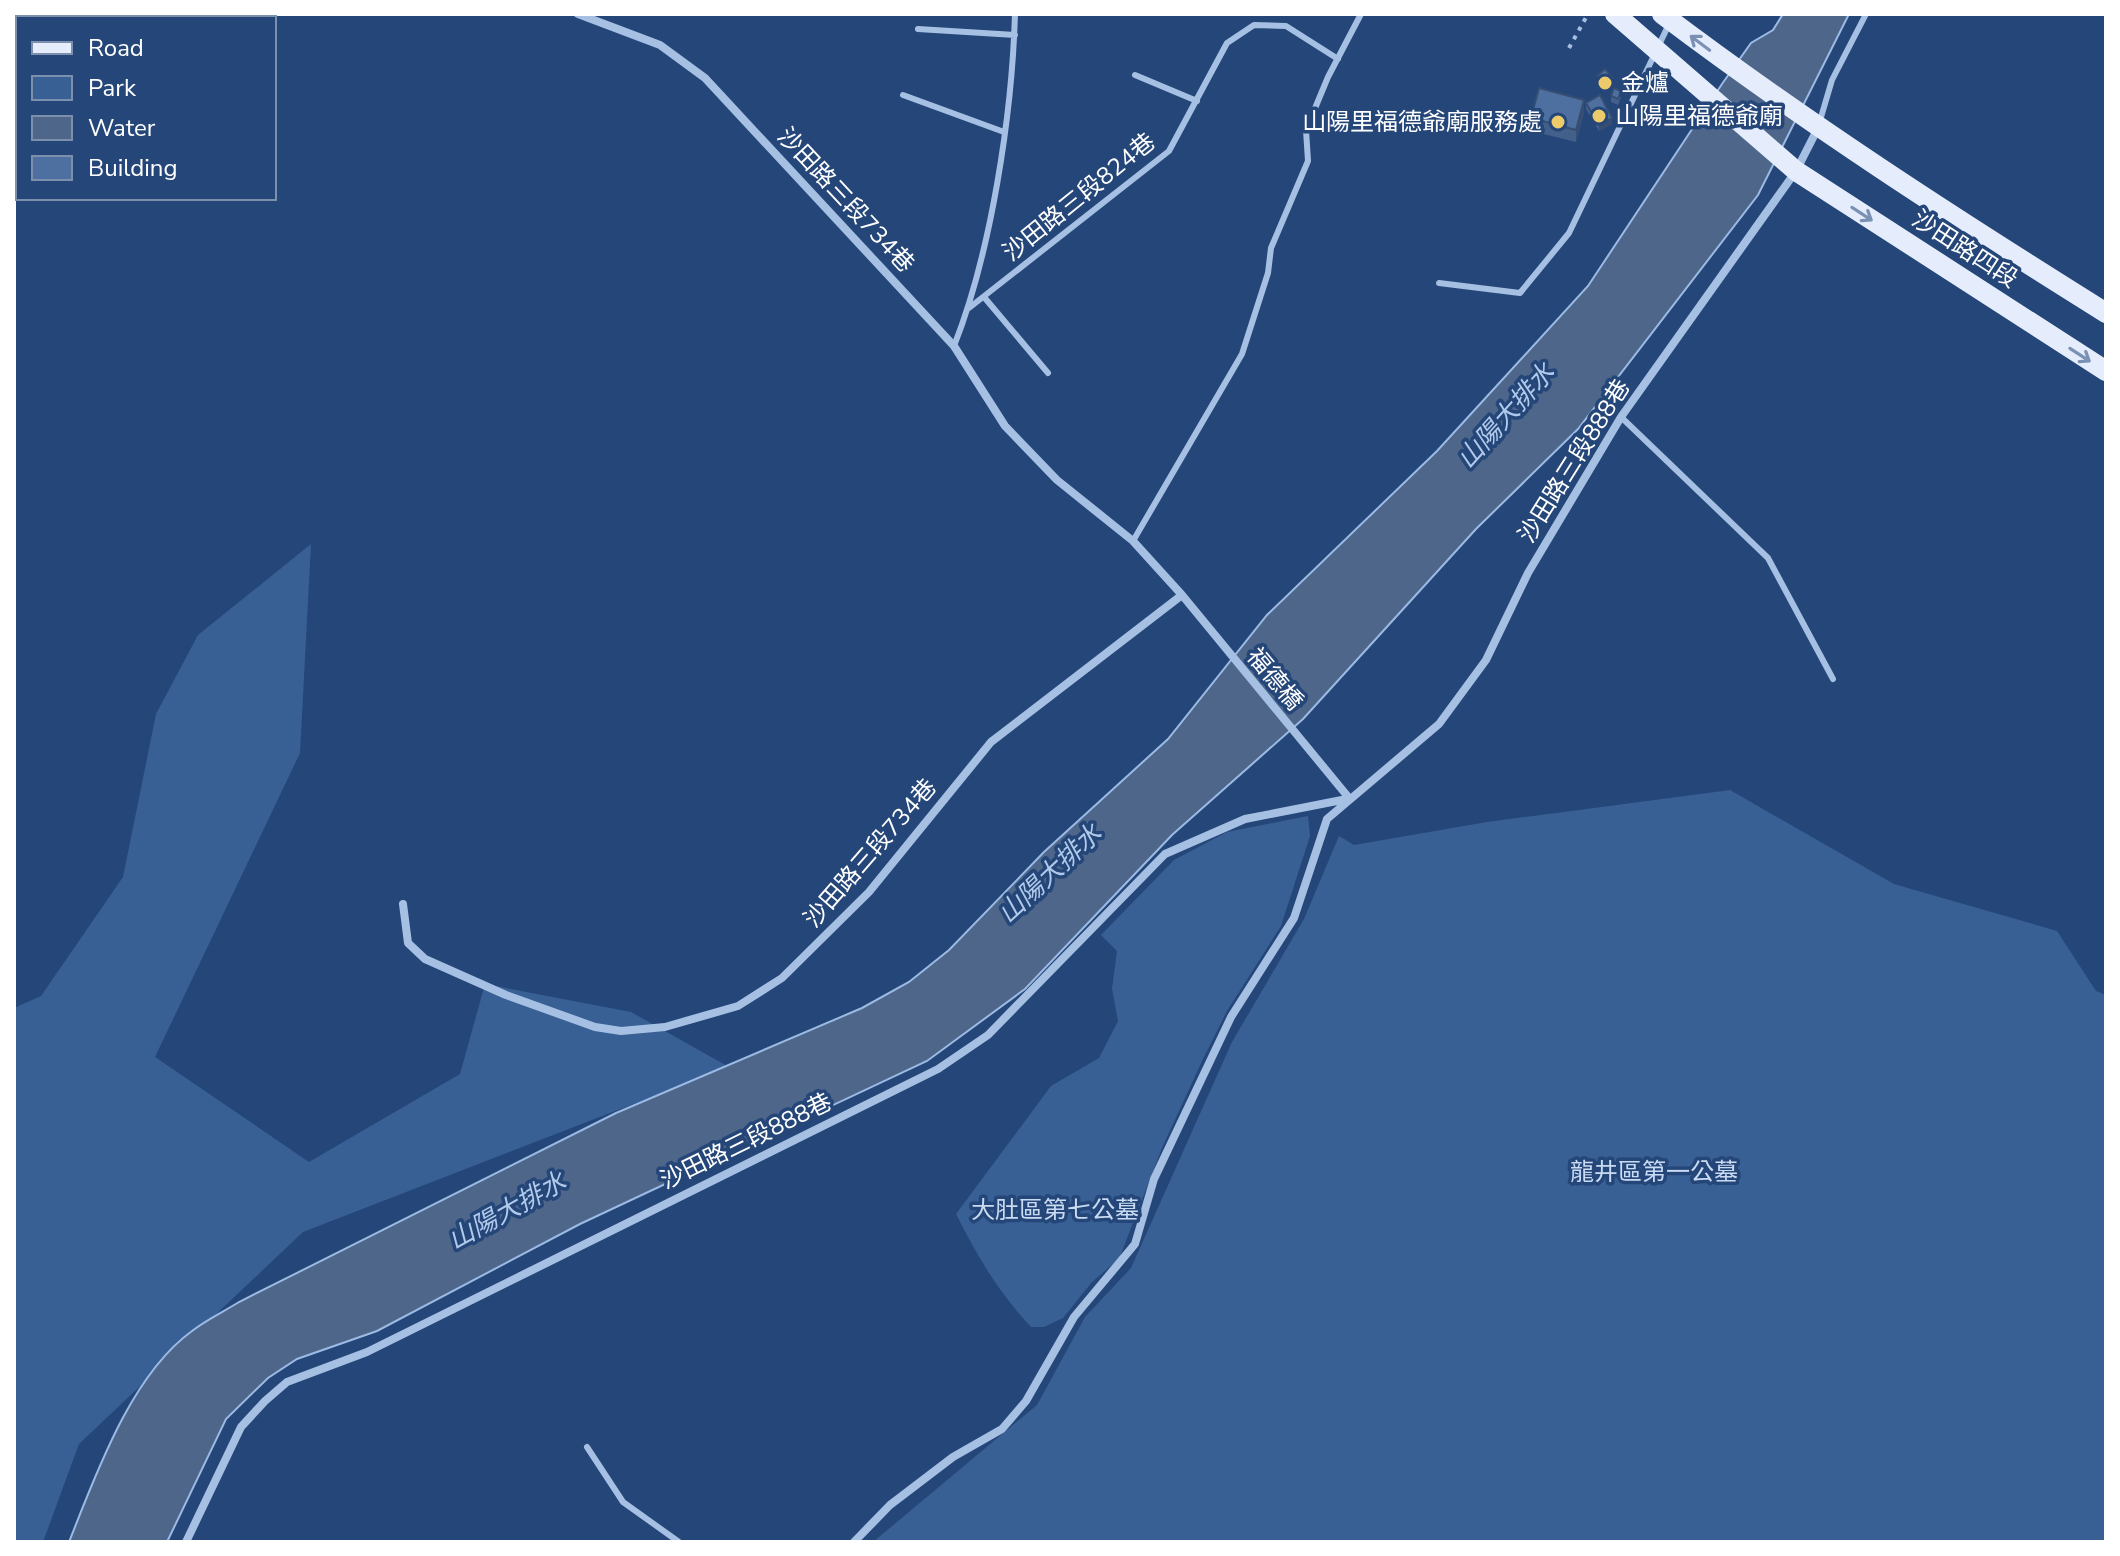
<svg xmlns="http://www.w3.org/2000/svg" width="2120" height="1556" font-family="'Nunito Sans','Noto Sans TC',sans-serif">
	<rect width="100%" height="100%" fill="#254678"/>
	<path fill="#386095" d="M 38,14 L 278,14 L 274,30 L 274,18 L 50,18 Z
		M 311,544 L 300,753 L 155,1057 L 309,1162 L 460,1074 L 485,984 L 631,1012 L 729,1067 L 303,1232 L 79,1444 L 43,1542 L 14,1542 L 14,1008 L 41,996 L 123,877 L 156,714 L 198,635 Z
		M 1730,790 L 1894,884 L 2057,931 L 2096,991 L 2106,995 L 2106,1542 L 873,1542 L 1037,1405 L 1085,1317 L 1131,1268 L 1232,1042 L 1304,919 L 1339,836 L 1354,845 L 1487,822 Z
		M 1308,816 L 1310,836 L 1281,926 L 1227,1011 L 1203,1059 L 1162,1148 L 1119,1259 L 1092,1282 L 1063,1318 L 1044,1327 L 1031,1327 C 999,1293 977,1256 956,1214 L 1051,1086 L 1099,1058 L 1118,1021 L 1112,989 L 1117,951 L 1101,935 L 1174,860 L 1227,832 Z"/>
	<path fill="#4d668a" stroke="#9bbae4" stroke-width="2" d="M 1783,14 L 1849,14 L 1758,195 L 1578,429 L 1476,529 L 1303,719 L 1172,835 L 1025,989 L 927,1061 L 580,1224 L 377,1331 L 297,1359 L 268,1378 L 226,1419 L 167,1542 L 69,1542 C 96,1474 131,1375 192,1331 C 206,1320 223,1312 239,1302 L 616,1113 L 862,1008 L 909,982 L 949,950 L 1044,852 L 1168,739 L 1267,615 L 1437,451 L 1588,286 L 1722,84 L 1751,43 L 1773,30 Z"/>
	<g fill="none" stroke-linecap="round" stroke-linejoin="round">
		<path stroke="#a6c0e3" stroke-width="4" stroke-dasharray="4 6" stroke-linecap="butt" d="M 1569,48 L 1588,14"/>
		<path stroke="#a6c0e3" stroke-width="6" d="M 918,29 L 1015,35
			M 1135,75 L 1197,101
			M 903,95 L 1004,132
			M 1819,124 L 1832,80 L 1866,14
			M 1439,283 L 1520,293 L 1569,233 L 1669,24
			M 984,297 L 1048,373
			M 969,308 L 1169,151 L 1227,43 L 1254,25 L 1286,26 L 1338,59
			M 954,346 C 991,253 1012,115 1015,14
			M 1621,417 L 1768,558 L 1833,679
			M 1133,541 L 1242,354 L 1268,273 L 1271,248 L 1308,161 L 1306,130 L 1328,77 L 1361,14
			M 587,1447 L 623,1502 L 679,1542"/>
		<path stroke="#a6c0e3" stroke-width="8" d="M 578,14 L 660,45 L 705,78 L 954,346 L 1005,426 L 1057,480 L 1133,541 L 1182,595 L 1349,798
			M 403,904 L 408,943 L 425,959 L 506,995 L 595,1027 L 621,1031 L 665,1027 L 738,1006 L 782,978 L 869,892 L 991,742 L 1182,595
			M 186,1542 L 241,1427 L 265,1401 L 287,1382 L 367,1352 L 938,1069 L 988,1035 L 1165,854 L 1245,819 L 1347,799
			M 854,1542 L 890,1505 L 953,1457 L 1002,1429 L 1026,1401 L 1074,1317 L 1135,1244 L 1154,1179 L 1231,1017 L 1294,918 L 1327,819 L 1439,724 L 1486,660 L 1528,573 L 1621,417 L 1796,171 L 1818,128"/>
		<path stroke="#e5edfc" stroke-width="20" d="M 1615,14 L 1796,171 L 2106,371
			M 1662,14 C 1805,122 1954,218 2106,313"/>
	</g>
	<path fill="#42608a" d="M 1597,76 L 1613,84 L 1605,91 L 1597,83 Z
		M 1611,96 L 1621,97 L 1618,105 L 1611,102 Z
		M 1586,103 L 1612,124 L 1599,131 L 1586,109 Z
		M 1584,113 L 1576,142 L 1531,131 L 1531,118 Z"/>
	<path fill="#364e71" d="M 1613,78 L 1613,84 L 1605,91 L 1605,84 Z
		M 1584,100 L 1584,113 L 1576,142 L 1576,130 Z
		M 1612,118 L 1612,124 L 1599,131 L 1599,125 Z"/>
	<path fill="#4d70a1" stroke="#364e71" stroke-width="2" d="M 1605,69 L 1613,78 L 1605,84 L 1597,76 Z
		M 1539,88 L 1584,100 L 1576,130 L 1531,118 Z
		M 1614,88 L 1621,91 L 1618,99 L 1611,96 Z
		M 1600,95 L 1612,118 L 1599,125 L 1586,103 Z"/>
	<defs><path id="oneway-shaft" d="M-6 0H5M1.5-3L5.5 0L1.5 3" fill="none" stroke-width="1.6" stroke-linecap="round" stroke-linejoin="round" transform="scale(2)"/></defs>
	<g stroke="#7b91b3">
		<use href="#oneway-shaft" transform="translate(1700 43) rotate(-143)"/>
		<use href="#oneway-shaft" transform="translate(1862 214) rotate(33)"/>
		<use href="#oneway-shaft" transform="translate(2080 355) rotate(33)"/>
	</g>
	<g fill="#edcb6b" stroke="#254678" stroke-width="3">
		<circle cx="1605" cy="83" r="8"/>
		<circle cx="1599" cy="116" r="8"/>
		<circle cx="1558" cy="122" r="8"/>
	</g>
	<g text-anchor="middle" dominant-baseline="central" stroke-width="7" stroke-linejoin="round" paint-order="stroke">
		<g font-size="24" fill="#fff" stroke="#254678" text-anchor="start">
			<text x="1621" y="83">金爐</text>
			<text x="1615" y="116">山陽里福德爺廟</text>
			<text x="1542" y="122" text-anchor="end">山陽里福德爺廟服務處</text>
		</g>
		<g font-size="24" fill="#fff" stroke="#254678">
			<text transform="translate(1079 197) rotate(-39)">沙田路三段824巷</text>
			<text transform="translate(846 200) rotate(47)">沙田路三段734巷</text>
			<text transform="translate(1965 249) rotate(33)">沙田路四段</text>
			<text transform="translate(1574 461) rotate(-58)">沙田路三段888巷</text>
			<text transform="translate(1275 679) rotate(50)">福德橋</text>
			<text transform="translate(870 853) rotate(-49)">沙田路三段734巷</text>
			<text transform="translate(746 1141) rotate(-26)">沙田路三段888巷</text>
		</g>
		<g font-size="24" fill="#c9daf3" stroke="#254678">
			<text x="1654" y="1172">龍井區第一公墓</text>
			<text x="1055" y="1210">大肚區第七公墓</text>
		</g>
		<g font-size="26" font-style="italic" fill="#b1caeb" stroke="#254678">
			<text transform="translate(1506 416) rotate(-48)">山陽大排水</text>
			<text transform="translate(1050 874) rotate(-43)">山陽大排水</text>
			<text transform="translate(507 1211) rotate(-29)">山陽大排水</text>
		</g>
	</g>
	<rect width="2120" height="1556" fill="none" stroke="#ffffff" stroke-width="32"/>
	<rect x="16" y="16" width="260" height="184" fill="#254678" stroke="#7c90ae" stroke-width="2"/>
	<rect x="32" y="42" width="40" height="12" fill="#e5edfc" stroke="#7c90ae" stroke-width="2"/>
	<text x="88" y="56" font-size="24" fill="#ffffff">Road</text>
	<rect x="32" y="76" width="40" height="24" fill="#386095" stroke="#7c90ae" stroke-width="2"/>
	<text x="88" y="96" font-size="24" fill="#ffffff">Park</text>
	<rect x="32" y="116" width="40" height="24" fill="#4d668a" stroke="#7c90ae" stroke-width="2"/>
	<text x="88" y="136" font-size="24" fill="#ffffff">Water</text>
	<rect x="32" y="156" width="40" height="24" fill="#4d70a1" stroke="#7c90ae" stroke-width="2"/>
	<text x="88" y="176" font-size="24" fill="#ffffff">Building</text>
</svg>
